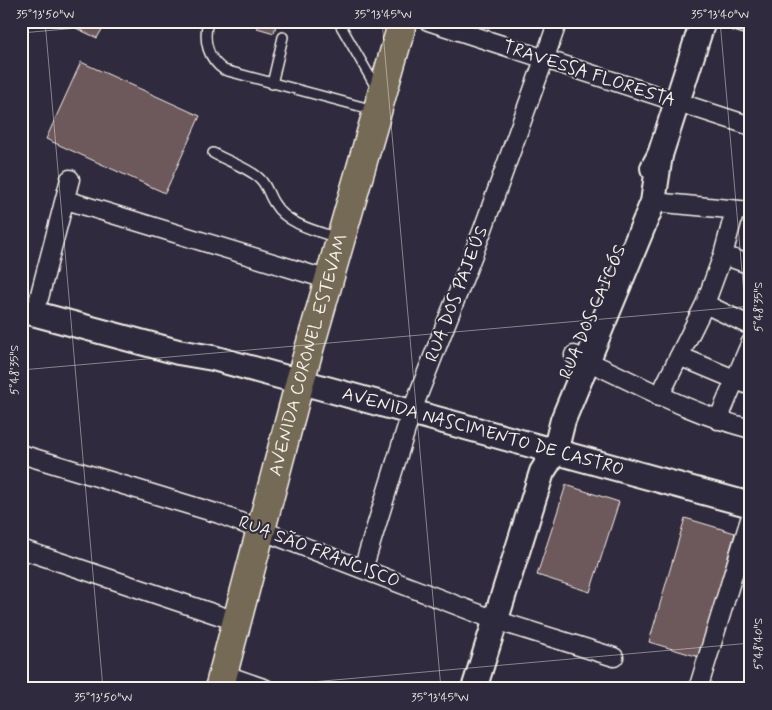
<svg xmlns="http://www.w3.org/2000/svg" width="772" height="710" font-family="Mynerve,sans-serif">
	<rect width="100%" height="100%" fill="#2f2a3d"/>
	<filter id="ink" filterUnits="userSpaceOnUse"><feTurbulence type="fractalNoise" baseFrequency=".02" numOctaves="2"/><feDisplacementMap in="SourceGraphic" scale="10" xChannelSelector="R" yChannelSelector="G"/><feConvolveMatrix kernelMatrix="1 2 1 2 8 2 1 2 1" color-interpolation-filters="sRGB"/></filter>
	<g filter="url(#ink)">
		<path fill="#6d595b" stroke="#f4f1e8" d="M 61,21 L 80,21 L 95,28 L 98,21 L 107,21 L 97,38 Z
			M 259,21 L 277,21 L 274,33 L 257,28 Z
			M 81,62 L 200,116 L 165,193 L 46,139 Z
			M 566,485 L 619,502 L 590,592 L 537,575 Z
			M 685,518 L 735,533 L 699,657 L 649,642 Z"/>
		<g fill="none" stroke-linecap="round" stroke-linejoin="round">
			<g stroke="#f4f1e8" stroke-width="12">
				<path id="lane" d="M 208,21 C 203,41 208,59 224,70 L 374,110
					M 338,21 L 377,89
					M 272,84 L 283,37
					M 213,153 C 227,161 246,167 258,177 C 267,184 268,194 274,203 C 286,224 316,231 338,238"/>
			</g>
			<g stroke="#f4f1e8" stroke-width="21">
				<path id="street" d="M 428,21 L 751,126
					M 735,21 L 751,26
					M 66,200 L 329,280
					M 653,202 L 751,211
					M 723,255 L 751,265
					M 39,298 L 70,179
					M 705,304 L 751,326
					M 574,355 C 633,381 687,413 751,429
					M 679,356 L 751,386
					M 659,397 L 705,304 L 723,255 L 735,210
					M 718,420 L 751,342
					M 21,454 L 219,514 L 495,620 L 614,657
					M 21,549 L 236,621
					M 363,569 L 411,413 L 483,229 L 558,21
					M 223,674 L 266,689
					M 698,689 L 751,516"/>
			</g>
			<g stroke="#f4f1e8" stroke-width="28">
				<g id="secondary">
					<path d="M 653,168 L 660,155 L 703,21"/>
					<path id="s1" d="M 21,310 L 178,352 L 213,358 L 751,505"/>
					<path d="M 474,689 L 542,472 L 555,452 L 563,420 L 653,202 L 660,155"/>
				</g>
			</g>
			<g stroke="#f4f1e8" stroke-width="31">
				<g id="primary">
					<path id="s2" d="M 219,689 L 300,381 L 403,21"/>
				</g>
			</g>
			<use href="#lane" stroke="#2f2a3d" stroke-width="9"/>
			<use href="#street" stroke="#2f2a3d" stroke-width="18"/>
			<use href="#secondary" stroke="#2f2a3d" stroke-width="24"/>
			<use href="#primary" stroke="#756a55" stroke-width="28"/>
		</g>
	</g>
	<path fill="none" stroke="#f4f1e8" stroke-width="1" stroke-opacity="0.45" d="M 45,21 L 103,689M 382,21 L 441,689M 720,21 L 751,374M 21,33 L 157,21M 21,370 L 751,306M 233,689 L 751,643"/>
	<g text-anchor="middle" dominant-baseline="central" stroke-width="4" stroke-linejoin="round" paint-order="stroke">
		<g font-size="18" fill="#f4f1e8" stroke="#2f2a3d">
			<text transform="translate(589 74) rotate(18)">TRAVESSA FLORESTA</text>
			<text transform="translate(457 294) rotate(-69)">RUA DOS PAJEÚS</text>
			<text transform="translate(593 312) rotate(-67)">RUA DOS CAICÓS</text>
			<text stroke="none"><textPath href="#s2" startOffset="346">AVENIDA CORONEL ESTEVAM</textPath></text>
			<text stroke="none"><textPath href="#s1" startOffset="478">AVENIDA NASCIMENTO DE CASTRO</textPath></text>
			<text transform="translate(319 552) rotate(21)">RUA SÃO FRANCISCO</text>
		</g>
	</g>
	<rect width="772" height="710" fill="none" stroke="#2f2a3d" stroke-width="55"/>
	<rect x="28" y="28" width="716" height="654" fill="none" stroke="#f4f1e8" stroke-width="2"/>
	<g font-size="12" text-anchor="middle" fill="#f4f1e8">
		<text x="45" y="18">35°13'50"W</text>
		<text x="383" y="18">35°13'45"W</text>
		<text x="720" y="18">35°13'40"W</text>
		<text transform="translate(758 307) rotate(-90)" y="4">5°48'35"S</text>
		<text transform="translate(14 370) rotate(-90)" y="4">5°48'35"S</text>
		<text transform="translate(758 644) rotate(-90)" y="4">5°48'40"S</text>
		<text x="103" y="701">35°13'50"W</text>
		<text x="440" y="701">35°13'45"W</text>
	</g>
</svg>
